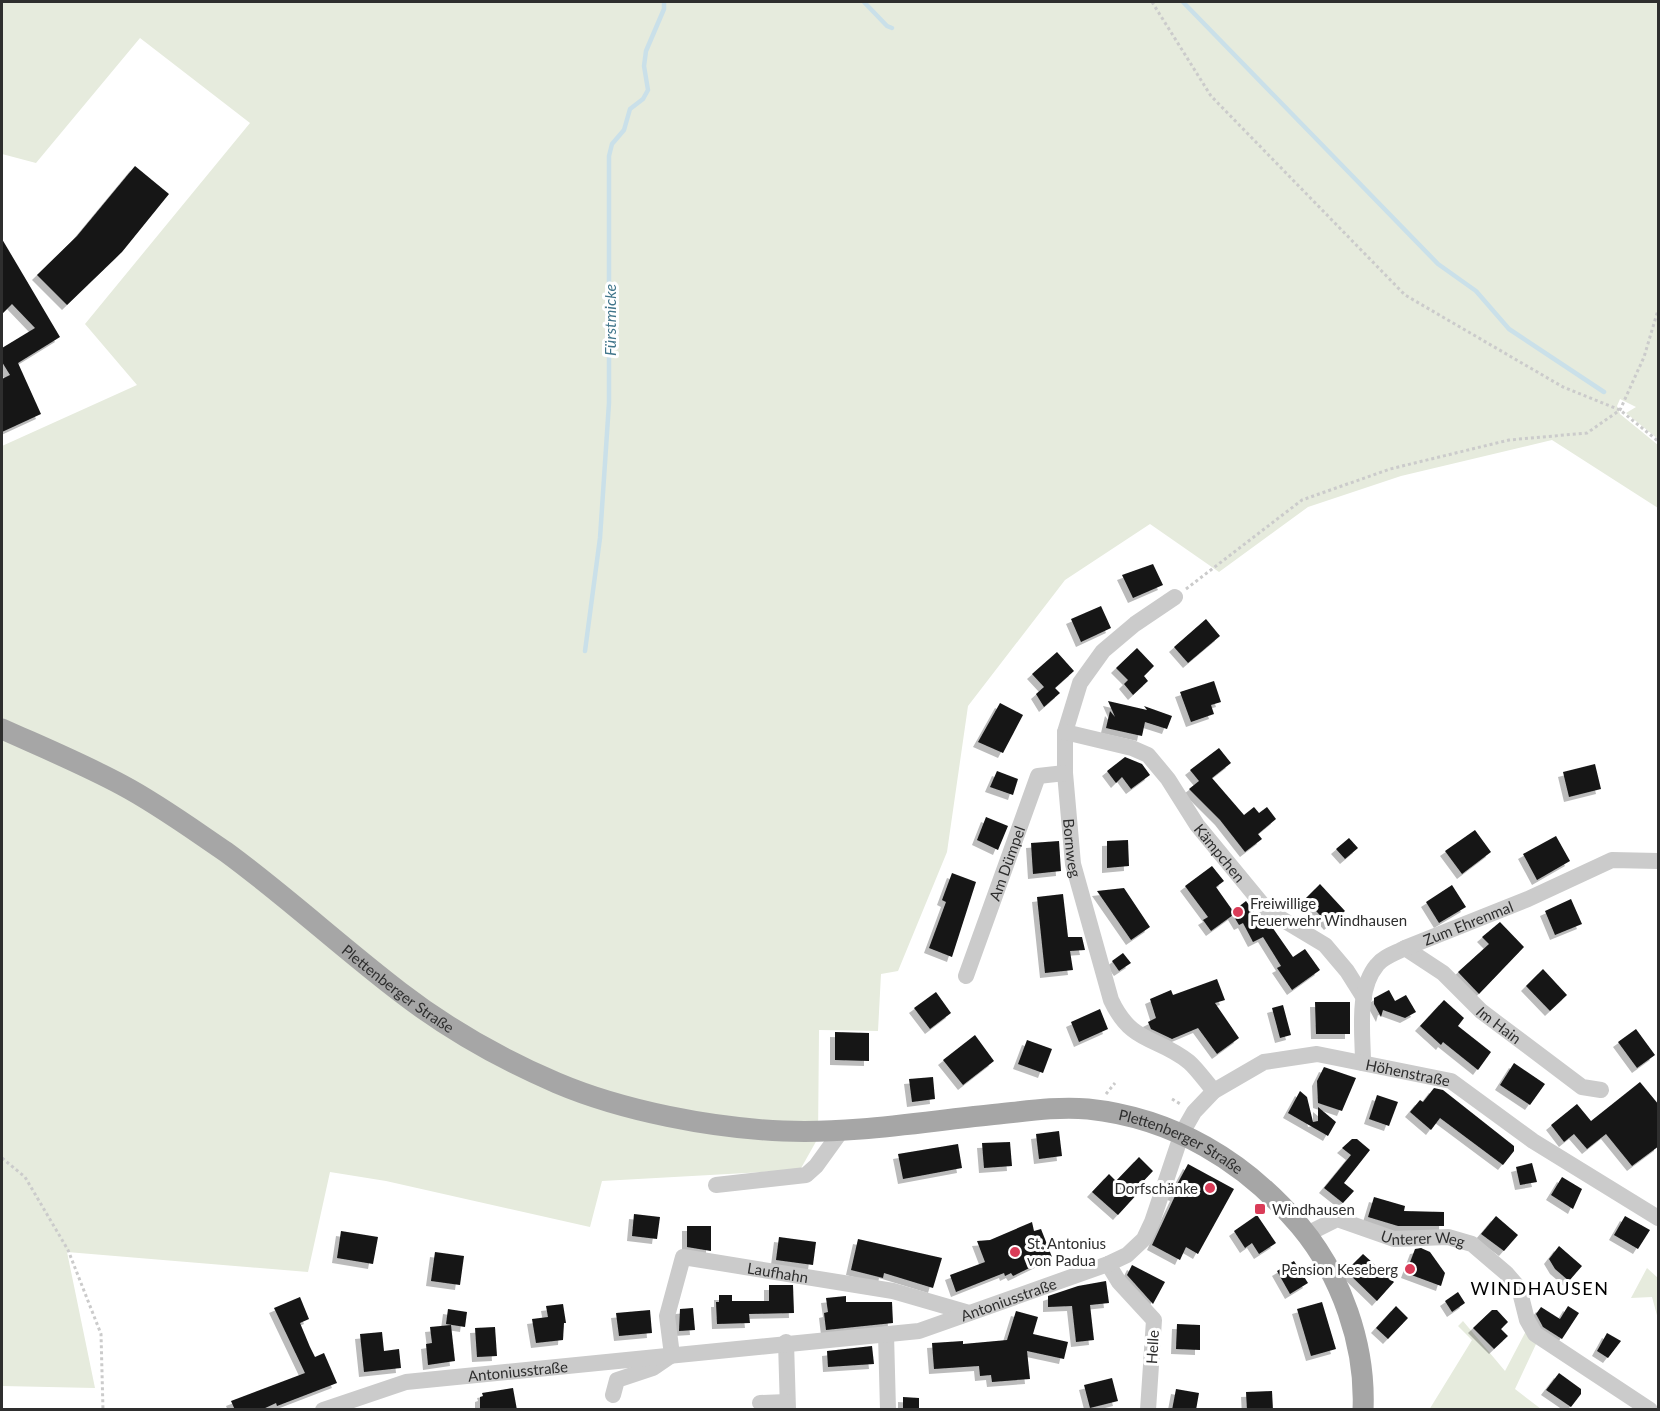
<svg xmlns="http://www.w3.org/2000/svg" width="1660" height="1411" font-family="Lato,sans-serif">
	<defs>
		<filter id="shadow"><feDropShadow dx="-5" dy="5" stdDeviation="0" flood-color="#0004"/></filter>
	</defs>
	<rect width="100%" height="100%" fill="#fff"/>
	<path fill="#e6ebdd" d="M 2,2 L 1658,2 L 1658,439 L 1626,413 L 1636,407 L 1620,399 L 1617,406 L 1620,414 L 1658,445 L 1658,508 L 1552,440 L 1401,476 L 1308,507 L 1219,572 L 1150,524 L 1065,580 L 968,706 L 947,852 L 898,971 L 881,974 L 878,1031 L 819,1030 L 818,1138 L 800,1170 L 602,1181 L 590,1227 L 386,1181 L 330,1172 L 308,1272 L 67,1252 L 95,1388 L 2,1386 L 2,446 L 137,385 L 85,324 L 250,123 L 140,38 L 36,163 L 2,154 Z
		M 1647,1268 L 1658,1278 L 1658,1319 L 1652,1297 L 1631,1298 Z
		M 1463,1321 L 1505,1371 L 1527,1329 L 1537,1342 L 1515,1389 L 1541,1409 L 1429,1410 L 1472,1340 L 1458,1326 Z"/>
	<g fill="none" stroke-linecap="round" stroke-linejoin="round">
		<path stroke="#cae0e9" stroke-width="4.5" d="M 864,2 L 887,26 L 892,28
			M 1183,2 L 1438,264 L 1476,291 L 1509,329 L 1604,392
			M 585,651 L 600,538 L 609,403 L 609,156 L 612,144 L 624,130 L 630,109 L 643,99 L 648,90 L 644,66 L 646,51 L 664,9 L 664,2"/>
	</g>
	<path fill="#151515" filter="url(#shadow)" d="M 135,166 L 169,194 L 122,252 L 67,305 L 37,275 L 77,236 Z
		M 2,239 L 60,337 L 18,363 L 41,414 L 2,432 L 2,379 L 10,375 L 2,362 L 2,348 L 35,328 L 12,304 L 2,314 Z
		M 1153,564 L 1163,585 L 1133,598 L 1122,575 Z
		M 1101,606 L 1111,628 L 1081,642 L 1071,619 Z
		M 1206,619 L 1220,636 L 1188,663 L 1174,647 Z
		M 1137,648 L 1154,666 L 1144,676 L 1148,681 L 1133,695 L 1124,684 L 1128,680 L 1116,668 Z
		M 1057,652 L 1074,671 L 1055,688 L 1060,693 L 1044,707 L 1036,694 L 1044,687 L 1032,674 Z
		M 1214,681 L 1221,702 L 1211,705 L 1214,714 L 1191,722 L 1180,692 Z
		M 1108,701 L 1147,710 L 1144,706 L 1172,716 L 1167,729 L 1145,722 L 1142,736 L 1106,728 L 1110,711 L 1115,717 Z
		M 1000,703 L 1023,715 L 1003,753 L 978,742 Z
		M 1219,748 L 1231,763 L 1212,778 L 1244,815 L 1254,807 L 1259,813 L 1267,807 L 1276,819 L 1258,834 L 1262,839 L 1245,852 L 1220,820 L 1189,789 L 1199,781 L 1190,770 Z
		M 1125,757 L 1142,764 L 1150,775 L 1131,789 L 1122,777 L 1116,783 L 1107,771 Z
		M 1595,764 L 1601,789 L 1569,797 L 1563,772 Z
		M 997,771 L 1018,779 L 1013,795 L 990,787 Z
		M 986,817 L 1008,826 L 998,850 L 977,840 Z
		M 1475,830 L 1491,852 L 1462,874 L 1445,851 Z
		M 1556,836 L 1570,861 L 1537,880 L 1523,854 Z
		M 1349,838 L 1358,848 L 1345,859 L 1336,849 Z
		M 1128,840 L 1129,866 L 1107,868 L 1107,841 Z
		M 1059,841 L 1061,871 L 1033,874 L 1031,843 Z
		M 1212,866 L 1224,881 L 1216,887 L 1233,911 L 1246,901 L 1262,923 L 1270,924 L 1293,957 L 1305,949 L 1320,970 L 1292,990 L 1277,968 L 1281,966 L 1263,937 L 1253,942 L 1243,923 L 1239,925 L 1233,915 L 1211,931 L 1203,920 L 1208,917 L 1185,886 Z
		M 952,873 L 976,882 L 952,957 L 929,948 L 946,902 L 942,900 Z
		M 1320,884 L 1345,911 L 1329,925 L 1305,899 Z
		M 1452,885 L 1466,907 L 1439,923 L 1426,902 Z
		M 1124,888 L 1150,927 L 1131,940 L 1097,891 Z
		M 1063,894 L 1068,937 L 1082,937 L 1085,950 L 1070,951 L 1073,970 L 1045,973 L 1037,897 Z
		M 1571,899 L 1582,924 L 1555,935 L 1545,911 Z
		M 1500,922 L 1524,947 L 1479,994 L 1458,972 L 1489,944 L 1482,937 Z
		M 1123,953 L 1131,963 L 1119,971 L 1112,961 Z
		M 1543,969 L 1567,995 L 1550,1011 L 1526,986 Z
		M 1217,979 L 1225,1000 L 1215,1003 L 1239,1038 L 1217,1054 L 1198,1028 L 1172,1039 L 1151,1029 L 1148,1022 L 1156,1018 L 1150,999 L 1171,990 L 1173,995 Z
		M 1389,990 L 1395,1001 L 1406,995 L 1416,1012 L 1405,1018 L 1383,1010 L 1381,1017 L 1374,1004 L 1374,998 Z
		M 936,992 L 951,1013 L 930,1029 L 914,1008 Z
		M 1444,1000 L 1464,1018 L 1458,1026 L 1491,1052 L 1478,1070 L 1443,1042 L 1441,1045 L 1420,1026 Z
		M 1315,1002 L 1350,1002 L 1350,1034 L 1316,1034 Z
		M 1283,1005 L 1291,1035 L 1280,1038 L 1272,1008 Z
		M 1100,1009 L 1108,1029 L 1079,1042 L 1071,1022 Z
		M 1636,1029 L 1655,1055 L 1637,1068 L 1618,1042 Z
		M 835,1032 L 869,1033 L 869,1061 L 835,1060 Z
		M 975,1035 L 994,1061 L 963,1085 L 943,1060 Z
		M 1027,1040 L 1052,1049 L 1043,1073 L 1018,1064 Z
		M 1514,1063 L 1545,1084 L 1530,1105 L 1500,1085 Z
		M 1324,1067 L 1356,1078 L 1342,1111 L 1318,1103 L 1317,1081 Z
		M 933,1077 L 935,1099 L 912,1102 L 909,1079 Z
		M 1640,1082 L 1659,1105 L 1659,1146 L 1632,1166 L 1606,1134 L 1587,1149 L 1574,1134 L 1564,1142 L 1551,1125 L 1577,1104 L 1591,1121 Z
		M 1434,1088 L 1443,1090 L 1514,1146 L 1514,1151 L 1503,1165 L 1440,1118 L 1431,1130 L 1410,1112 L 1420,1100 L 1423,1102 Z
		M 1300,1091 L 1307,1097 L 1313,1122 L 1318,1121 L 1318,1107 L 1336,1122 L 1328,1136 L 1288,1113 Z
		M 1377,1095 L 1398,1102 L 1389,1126 L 1369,1119 Z
		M 1059,1131 L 1062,1156 L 1039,1159 L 1036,1134 Z
		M 1352,1139 L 1357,1139 L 1370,1150 L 1344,1183 L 1354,1191 L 1343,1203 L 1324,1188 L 1351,1155 L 1342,1148 Z
		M 1010,1142 L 1012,1166 L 984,1168 L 982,1143 Z
		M 958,1144 L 962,1168 L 903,1179 L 898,1154 Z
		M 1139,1157 L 1153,1171 L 1136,1189 L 1139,1192 L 1118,1215 L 1092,1192 L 1109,1174 L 1116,1181 Z
		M 1532,1163 L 1537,1182 L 1520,1185 L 1516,1167 Z
		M 1188,1164 L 1234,1189 L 1198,1254 L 1186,1247 L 1180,1260 L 1152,1245 L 1175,1196 L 1172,1195 L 1174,1190 Z
		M 1562,1177 L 1582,1189 L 1573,1209 L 1551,1195 Z
		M 1374,1197 L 1405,1206 L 1404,1211 L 1444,1212 L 1444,1226 L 1398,1226 L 1368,1217 Z
		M 634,1214 L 660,1217 L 657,1239 L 632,1236 Z
		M 1257,1215 L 1276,1243 L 1259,1254 L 1252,1243 L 1245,1248 L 1234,1231 Z
		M 1496,1216 L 1518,1235 L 1504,1251 L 1481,1234 Z
		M 1625,1216 L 1650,1230 L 1638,1249 L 1614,1235 Z
		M 1032,1222 L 1034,1231 L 1041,1229 L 1052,1257 L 1013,1276 L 1011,1273 L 1005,1276 L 1004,1273 L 956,1292 L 950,1275 L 985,1262 L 977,1241 L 990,1240 Z
		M 687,1226 L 711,1226 L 711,1251 L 687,1247 Z
		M 341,1231 L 378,1237 L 373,1264 L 337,1258 Z
		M 779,1237 L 816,1242 L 813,1265 L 776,1260 Z
		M 858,1239 L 942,1258 L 933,1288 L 884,1273 L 883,1278 L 851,1270 Z
		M 1559,1246 L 1582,1266 L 1569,1281 L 1555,1269 L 1549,1259 Z
		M 1421,1248 L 1430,1252 L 1445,1273 L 1441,1286 L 1406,1273 L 1415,1249 Z
		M 435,1252 L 464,1256 L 460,1285 L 431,1281 Z
		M 1363,1254 L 1394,1282 L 1377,1301 L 1346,1271 Z
		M 1294,1261 L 1308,1283 L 1290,1294 L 1277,1271 Z
		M 1132,1265 L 1165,1282 L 1153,1304 L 1127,1275 Z
		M 1106,1281 L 1109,1303 L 1090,1305 L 1094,1340 L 1076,1342 L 1072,1306 L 1048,1307 L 1048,1296 L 1078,1286 Z
		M 769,1285 L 793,1285 L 794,1313 L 749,1314 L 750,1323 L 717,1324 L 716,1302 L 719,1302 L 719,1295 L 732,1295 L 732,1301 L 769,1301 Z
		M 1458,1292 L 1465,1303 L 1452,1312 L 1445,1301 Z
		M 846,1296 L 846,1302 L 892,1302 L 893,1323 L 826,1330 L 824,1313 L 828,1312 L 826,1298 Z
		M 300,1297 L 309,1319 L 300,1323 L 310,1347 L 315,1357 L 324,1353 L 337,1383 L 277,1406 L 276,1403 L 261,1410 L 235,1410 L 231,1401 L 305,1373 L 274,1308 Z
		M 1322,1302 L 1336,1349 L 1311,1356 L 1297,1309 Z
		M 563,1304 L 566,1323 L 564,1323 L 563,1340 L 536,1343 L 532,1319 L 548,1317 L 546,1306 Z
		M 1396,1306 L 1408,1318 L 1388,1339 L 1376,1328 Z
		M 1568,1306 L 1579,1313 L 1562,1339 L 1543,1327 L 1536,1314 L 1541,1307 L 1560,1319 Z
		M 693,1308 L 695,1330 L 679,1331 L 680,1309 Z
		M 448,1309 L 467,1312 L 465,1327 L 446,1324 Z
		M 650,1310 L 652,1333 L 619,1336 L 616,1313 Z
		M 1492,1310 L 1497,1310 L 1508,1322 L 1501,1329 L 1508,1336 L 1494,1349 L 1473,1328 Z
		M 1016,1311 L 1038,1317 L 1033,1334 L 1068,1342 L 1064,1359 L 1027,1351 L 1030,1379 L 992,1382 L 991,1375 L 980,1376 L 979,1366 L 934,1369 L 932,1343 L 963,1341 L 963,1344 L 1007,1340 Z
		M 1177,1324 L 1200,1325 L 1200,1350 L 1176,1349 Z
		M 451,1325 L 455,1361 L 428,1365 L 426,1344 L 432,1343 L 430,1327 Z
		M 495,1327 L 497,1356 L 477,1357 L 475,1328 Z
		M 382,1332 L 384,1351 L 399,1349 L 401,1368 L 364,1372 L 360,1334 Z
		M 1607,1333 L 1621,1341 L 1608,1358 L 1597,1351 Z
		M 872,1346 L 874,1364 L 828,1367 L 827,1351 Z
		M 1559,1373 L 1581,1389 L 1581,1394 L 1571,1407 L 1546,1390 Z
		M 1112,1378 L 1118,1401 L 1090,1408 L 1084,1385 Z
		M 513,1388 L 517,1410 L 480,1410 L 480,1397 L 483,1396 L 482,1393 Z
		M 1176,1389 L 1199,1393 L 1196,1410 L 1172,1410 Z
		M 1272,1391 L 1273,1410 L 1247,1410 L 1246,1392 Z
		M 903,1397 L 919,1398 L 919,1410 L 903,1410 Z"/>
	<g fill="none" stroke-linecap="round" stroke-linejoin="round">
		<path stroke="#cbcbcb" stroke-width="3" stroke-dasharray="3 3" stroke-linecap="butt" d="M 1152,2 L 1211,96 L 1405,295 L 1563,387 L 1620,410 L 1658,441
			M 1186,589 L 1302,500 L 1390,469 L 1509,440 L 1587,433 L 1620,410 L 1644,357 L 1658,310
			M 1106,1094 L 1115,1083
			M 1172,1099 L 1182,1105
			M 2,1158 L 25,1177 L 68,1250 L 101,1334 L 103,1410"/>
		<g stroke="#cbcbcb" stroke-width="16">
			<path id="s1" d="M 1175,597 L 1135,624 L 1103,651 L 1080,683 L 1065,732 L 1065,773 L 1073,864 L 1111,1000 C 1132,1045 1157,1036 1189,1062 C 1198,1070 1206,1082 1214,1091"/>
			<path id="s2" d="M 1065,732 L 1132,748 L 1148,755 L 1168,779 L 1197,825 L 1267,910 L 1325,945 L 1347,971 L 1364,998"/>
			<path id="s3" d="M 1405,948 L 1443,973 L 1481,1011 L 1582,1087 L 1601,1090"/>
			<path id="s4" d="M 966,976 L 1038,776 L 1065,773"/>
			<path id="s5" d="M 1363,1063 C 1363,1034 1356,990 1377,965 C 1383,957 1396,953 1405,948 L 1528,899 L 1612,860 L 1658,861"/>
			<path d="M 716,1185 L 806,1175 L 816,1166 L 842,1130"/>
			<path id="s6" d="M 1307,1234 L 1337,1219 L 1394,1239 L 1448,1237 L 1472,1244 L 1506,1273 L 1519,1288 L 1527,1320 L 1535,1334 L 1650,1410"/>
			<path d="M 1108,1264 L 1119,1282 L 1154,1320 L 1148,1410"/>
			<path d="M 886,1334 L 888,1410"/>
			<path d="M 786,1342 L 788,1410"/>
			<path id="s7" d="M 613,1395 L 617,1380 L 653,1368 L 672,1355 L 667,1316 L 683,1257 L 893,1291 L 969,1313"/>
			<path d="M 760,1403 L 787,1402"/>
			<path id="s8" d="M 323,1410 L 406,1382 L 919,1331 L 1108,1264 L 1127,1255 L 1144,1239 L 1152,1222 L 1182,1133 L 1194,1112 L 1214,1091 L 1264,1062 L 1317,1054 L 1451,1081 L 1533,1141 L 1658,1218"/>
		</g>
		<path stroke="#a6a6a6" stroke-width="21" id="s9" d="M 2,729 C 42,747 83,764 122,785 C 158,804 192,829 226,852 C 286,896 341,947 400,992 C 448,1029 501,1059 557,1083 C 623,1111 712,1128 783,1131 C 851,1134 921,1122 989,1115 C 1021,1112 1055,1106 1088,1109 C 1173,1118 1245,1161 1300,1226 C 1341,1275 1366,1345 1363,1410"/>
	</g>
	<g fill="#da3c58" stroke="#fff" stroke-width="2">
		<circle cx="1238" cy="912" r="6"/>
		<circle cx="1210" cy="1188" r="6"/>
		<rect x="1254" y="1203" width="12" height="12" rx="3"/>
		<circle cx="1015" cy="1252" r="6"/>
		<circle cx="1410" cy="1269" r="6"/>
	</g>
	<g text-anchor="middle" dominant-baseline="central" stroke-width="6" stroke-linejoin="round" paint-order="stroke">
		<g font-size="15" fill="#2e2e2e" stroke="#fff">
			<text stroke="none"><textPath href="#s1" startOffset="297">Bornweg</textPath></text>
			<text stroke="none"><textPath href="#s2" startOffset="208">Kämpchen</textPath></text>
			<text stroke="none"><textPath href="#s4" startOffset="120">Am Dümpel</textPath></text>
			<text stroke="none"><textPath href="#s5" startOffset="202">Zum Ehrenmal</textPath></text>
			<text stroke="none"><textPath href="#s9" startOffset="476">Plettenberger Straße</textPath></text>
			<text stroke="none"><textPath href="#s3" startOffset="122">Im Hain</textPath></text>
			<text stroke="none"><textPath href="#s8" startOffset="1218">Höhenstraße</textPath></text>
			<text stroke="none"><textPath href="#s9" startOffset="1299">Plettenberger Straße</textPath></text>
			<text stroke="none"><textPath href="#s6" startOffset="123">Unterer Weg</textPath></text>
			<text stroke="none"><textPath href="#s7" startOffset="273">Laufhahn</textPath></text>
			<text stroke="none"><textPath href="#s8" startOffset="698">Antoniusstraße</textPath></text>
			<text transform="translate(1152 1347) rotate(-87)">Helle</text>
			<text stroke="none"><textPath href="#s8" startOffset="200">Antoniusstraße</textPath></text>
		</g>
		<g font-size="15" fill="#2e2e2e" stroke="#fff" text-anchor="start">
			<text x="1250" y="903">Freiwillige<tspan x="1250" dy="17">Feuerwehr Windhausen</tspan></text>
			<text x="1198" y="1188" text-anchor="end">Dorfschänke</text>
			<text x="1272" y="1209">Windhausen</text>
			<text x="1027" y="1243">St. Antonius<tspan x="1027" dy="17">von Padua</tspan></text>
			<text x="1398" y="1269" text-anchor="end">Pension Keseberg</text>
		</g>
		<g font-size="16" font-style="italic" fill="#41768b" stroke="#fff">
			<text transform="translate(609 320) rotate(-90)">Fürstmicke</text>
		</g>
		<g font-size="18" letter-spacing="1.5" fill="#000" stroke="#fff">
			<text x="1540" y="1288">WINDHAUSEN</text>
		</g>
	</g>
	<rect width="1660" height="1411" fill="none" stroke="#2e2e2e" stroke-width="6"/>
</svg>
